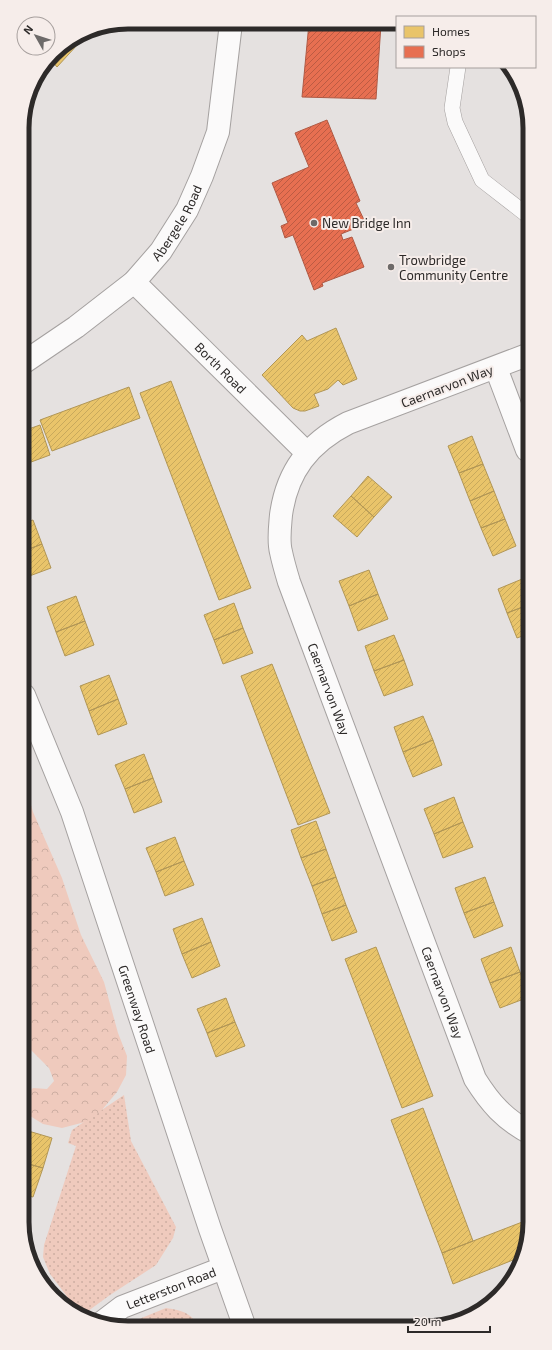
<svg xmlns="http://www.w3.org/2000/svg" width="552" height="1350" font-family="'Exo 2',sans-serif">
	<defs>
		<pattern id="grass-dots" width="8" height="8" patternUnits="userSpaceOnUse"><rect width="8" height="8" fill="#efcabd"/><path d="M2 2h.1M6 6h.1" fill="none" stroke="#cdaea2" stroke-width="1.8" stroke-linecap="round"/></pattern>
		<pattern id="forest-crowns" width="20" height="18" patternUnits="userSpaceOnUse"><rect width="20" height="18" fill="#efcabd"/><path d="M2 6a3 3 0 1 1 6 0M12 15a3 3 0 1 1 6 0" fill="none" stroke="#cdaea2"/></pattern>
		<pattern id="homes-hatch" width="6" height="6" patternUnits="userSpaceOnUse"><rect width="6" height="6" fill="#e9c46a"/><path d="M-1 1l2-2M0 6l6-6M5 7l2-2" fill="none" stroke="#c8a95c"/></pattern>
		<pattern id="shops-hatch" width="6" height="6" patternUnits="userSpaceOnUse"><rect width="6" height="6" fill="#e76f51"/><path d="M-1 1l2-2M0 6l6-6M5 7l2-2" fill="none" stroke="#bc5b43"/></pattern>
	</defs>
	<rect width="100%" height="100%" fill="#e5e1e0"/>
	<path fill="url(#grass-dots)" d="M 124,1095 L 131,1141 L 176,1227 L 173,1238 L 156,1265 L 110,1295 L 84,1314 L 78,1311 L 50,1274 L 43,1257 L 44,1245 L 76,1146 L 68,1143 L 72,1130 Z
		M 166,1308 C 180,1310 191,1312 198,1326 L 122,1326 Z"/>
	<path fill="url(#forest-crowns)" d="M 24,781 L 33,812 L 62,878 L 81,935 L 104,982 L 118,1033 L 127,1056 L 126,1075 L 117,1092 L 101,1111 L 85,1122 L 62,1128 L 43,1124 L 30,1116 L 25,1108 L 26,1095 L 33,1088 L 47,1089 L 54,1081 L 49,1068 L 25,1044 Z"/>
	<path fill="url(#homes-hatch)" stroke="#b19656" d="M 74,38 L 79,43 L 57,67 L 50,59 L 58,48 Z
		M 336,328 L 357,379 L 343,385 L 338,380 L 328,389 L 314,394 L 319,406 L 305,411 L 300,411 L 293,408 L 262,375 L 302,335 L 307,341 Z
		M 171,381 L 251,588 L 219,600 L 140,393 Z
		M 129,387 L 140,418 L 52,451 L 40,420 Z
		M 40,425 L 50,455 L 23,465 L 23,431 Z
		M 472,436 L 483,464 L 459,473 L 448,446 Z
		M 483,464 L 494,491 L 470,501 L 459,473 Z
		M 368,476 L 392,497 L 374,517 L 351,496 Z
		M 494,491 L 505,519 L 481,528 L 470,501 Z
		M 351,496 L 374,517 L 357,537 L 333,516 Z
		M 505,519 L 516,546 L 493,556 L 481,528 Z
		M 33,520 L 42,544 L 24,551 L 23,523 Z
		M 42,544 L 51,568 L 24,578 L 24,551 Z
		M 369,570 L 378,594 L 349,606 L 339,581 Z
		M 527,577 L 528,605 L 507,613 L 498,589 Z
		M 378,594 L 388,619 L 358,631 L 349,606 Z
		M 76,596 L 85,621 L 56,632 L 47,607 Z
		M 234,603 L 243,628 L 214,640 L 204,615 Z
		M 528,605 L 528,634 L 517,638 L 507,613 Z
		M 85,621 L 94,645 L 65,656 L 56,632 Z
		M 243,628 L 253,653 L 223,664 L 214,640 Z
		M 394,635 L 404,660 L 374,671 L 365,646 Z
		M 404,660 L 413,685 L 384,696 L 374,671 Z
		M 272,664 L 330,813 L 298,825 L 241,676 Z
		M 109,675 L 118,699 L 89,711 L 80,686 Z
		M 118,699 L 127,724 L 98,735 L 89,711 Z
		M 423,716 L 433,740 L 403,752 L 394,727 Z
		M 433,740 L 442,765 L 413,777 L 403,752 Z
		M 144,754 L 153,778 L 125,789 L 115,765 Z
		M 153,778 L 162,802 L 134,813 L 125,789 Z
		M 454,797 L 463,822 L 434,834 L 424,809 Z
		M 316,821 L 326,849 L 301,858 L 291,830 Z
		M 463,822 L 473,847 L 443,858 L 434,834 Z
		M 175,837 L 184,861 L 156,872 L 146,848 Z
		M 326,849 L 336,877 L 312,886 L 301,858 Z
		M 184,861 L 194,885 L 165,896 L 156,872 Z
		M 336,877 L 346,905 L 322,914 L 312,886 Z
		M 485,877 L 494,902 L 464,913 L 455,888 Z
		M 494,902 L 503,926 L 474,938 L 464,913 Z
		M 346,905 L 357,932 L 332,941 L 322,914 Z
		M 202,918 L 211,942 L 182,954 L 173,929 Z
		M 211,942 L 220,966 L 192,978 L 182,954 Z
		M 376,947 L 433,1096 L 402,1108 L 345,959 Z
		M 511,947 L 520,972 L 490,983 L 481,959 Z
		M 520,972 L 529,997 L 500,1008 L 490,983 Z
		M 226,998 L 235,1022 L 207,1033 L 197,1009 Z
		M 235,1022 L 245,1046 L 216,1057 L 207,1033 Z
		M 423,1108 L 473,1241 L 442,1253 L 391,1120 Z
		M 25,1130 L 52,1138 L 43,1168 L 25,1163 Z
		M 25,1163 L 43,1168 L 33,1197 L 25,1195 Z
		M 530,1219 L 530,1229 L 523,1256 L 453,1284 L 442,1253 Z"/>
	<path fill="url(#shops-hatch)" stroke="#af5a45" d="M 309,23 L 381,24 L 376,99 L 302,97 Z
		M 327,120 L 360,201 L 356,203 L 366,224 L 341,234 L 343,240 L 352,237 L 364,267 L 322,283 L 323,286 L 314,290 L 293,235 L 285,238 L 281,226 L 288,223 L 272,183 L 309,167 L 295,133 Z"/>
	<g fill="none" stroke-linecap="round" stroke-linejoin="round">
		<g stroke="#a5a1a0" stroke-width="16">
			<path id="service" d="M 458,67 L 452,108 L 455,122 L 482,180 L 527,215"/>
		</g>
		<g stroke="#a5a1a0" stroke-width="24">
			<g id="minor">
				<path id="s1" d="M 134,282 L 307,453"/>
				<path id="s2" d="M 527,355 L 348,423 C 309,443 287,471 281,515 C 280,527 278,541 281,552 C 283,562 286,572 289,582 L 475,1079 C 490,1103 504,1119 530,1133"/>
				<path id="s3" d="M 23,363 L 76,327 L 134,282 L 161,251 L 187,210 L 202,176 L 218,132 L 231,23"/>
				<path d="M 496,368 L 527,450"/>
				<path id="s4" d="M 101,1323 L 122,1307 L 223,1268"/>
			</g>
		</g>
		<g stroke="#a5a1a0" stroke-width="24">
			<g id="tertiary">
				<path id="s5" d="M 24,695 L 72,812 L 210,1229 L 244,1325"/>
			</g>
		</g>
		<use href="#service" stroke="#fbfafa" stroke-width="15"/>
		<use href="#minor" stroke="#fbfafa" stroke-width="22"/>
		<use href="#tertiary" stroke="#fbfafa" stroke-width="22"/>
	</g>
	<g fill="#6d6a69" stroke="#f6edea" stroke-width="1.5">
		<circle cx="314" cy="223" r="4"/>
		<circle cx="391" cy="267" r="4"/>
	</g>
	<g text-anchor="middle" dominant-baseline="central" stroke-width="4" stroke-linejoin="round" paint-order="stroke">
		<g font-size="13" fill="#2d2a29" stroke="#f6edea">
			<text stroke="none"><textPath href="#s3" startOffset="211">Abergele Road</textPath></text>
			<text stroke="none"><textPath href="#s1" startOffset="122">Borth Road</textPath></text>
			<text transform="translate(447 386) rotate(-21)">Caernarvon Way</text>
			<text stroke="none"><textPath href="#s2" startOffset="493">Caernarvon Way</textPath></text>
			<text stroke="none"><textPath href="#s2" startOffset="817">Caernarvon Way</textPath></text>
			<text stroke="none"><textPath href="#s5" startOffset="334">Greenway Road</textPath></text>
			<text stroke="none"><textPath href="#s4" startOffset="79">Letterston Road</textPath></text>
		</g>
		<g font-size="13" fill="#2d2a29" stroke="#f6edea" text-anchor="start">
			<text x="322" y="223">New Bridge Inn</text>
			<text x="399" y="260">Trowbridge<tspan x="399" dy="15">Community Centre</tspan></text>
		</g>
	</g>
	<path d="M0 0H552V1350H0ZM128 29H424A99 99 0 0 1 523 128V1222A99 99 0 0 1 424 1321H128A99 99 0 0 1 29 1222V128A99 99 0 0 1 128 29Z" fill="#f6edea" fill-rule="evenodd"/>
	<path fill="none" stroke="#2d2a29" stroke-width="5" d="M128 29H424A99 99 0 0 1 523 128V1222A99 99 0 0 1 424 1321H128A99 99 0 0 1 29 1222V128A99 99 0 0 1 128 29Z"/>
	<rect x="396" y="16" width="140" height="52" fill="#f6edea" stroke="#a69f9d"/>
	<rect x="404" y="26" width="20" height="12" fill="#e9c46a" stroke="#a69f9d"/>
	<text x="432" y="36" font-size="12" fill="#2d2a29">Homes</text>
	<rect x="404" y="46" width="20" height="12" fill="#e76f51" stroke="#a69f9d"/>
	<text x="432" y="56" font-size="12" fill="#2d2a29">Shops</text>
	<g transform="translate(36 36) rotate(309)"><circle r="19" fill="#f6edea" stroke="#a69f9d"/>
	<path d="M0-3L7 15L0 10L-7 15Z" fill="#6d6a69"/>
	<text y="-6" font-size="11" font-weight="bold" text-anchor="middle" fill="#2d2a29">N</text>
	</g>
	<path d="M408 1326v6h82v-6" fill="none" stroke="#2d2a29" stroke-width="2"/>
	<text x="414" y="1326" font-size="12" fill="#2d2a29" stroke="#f6edea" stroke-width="3" paint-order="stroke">20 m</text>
</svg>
